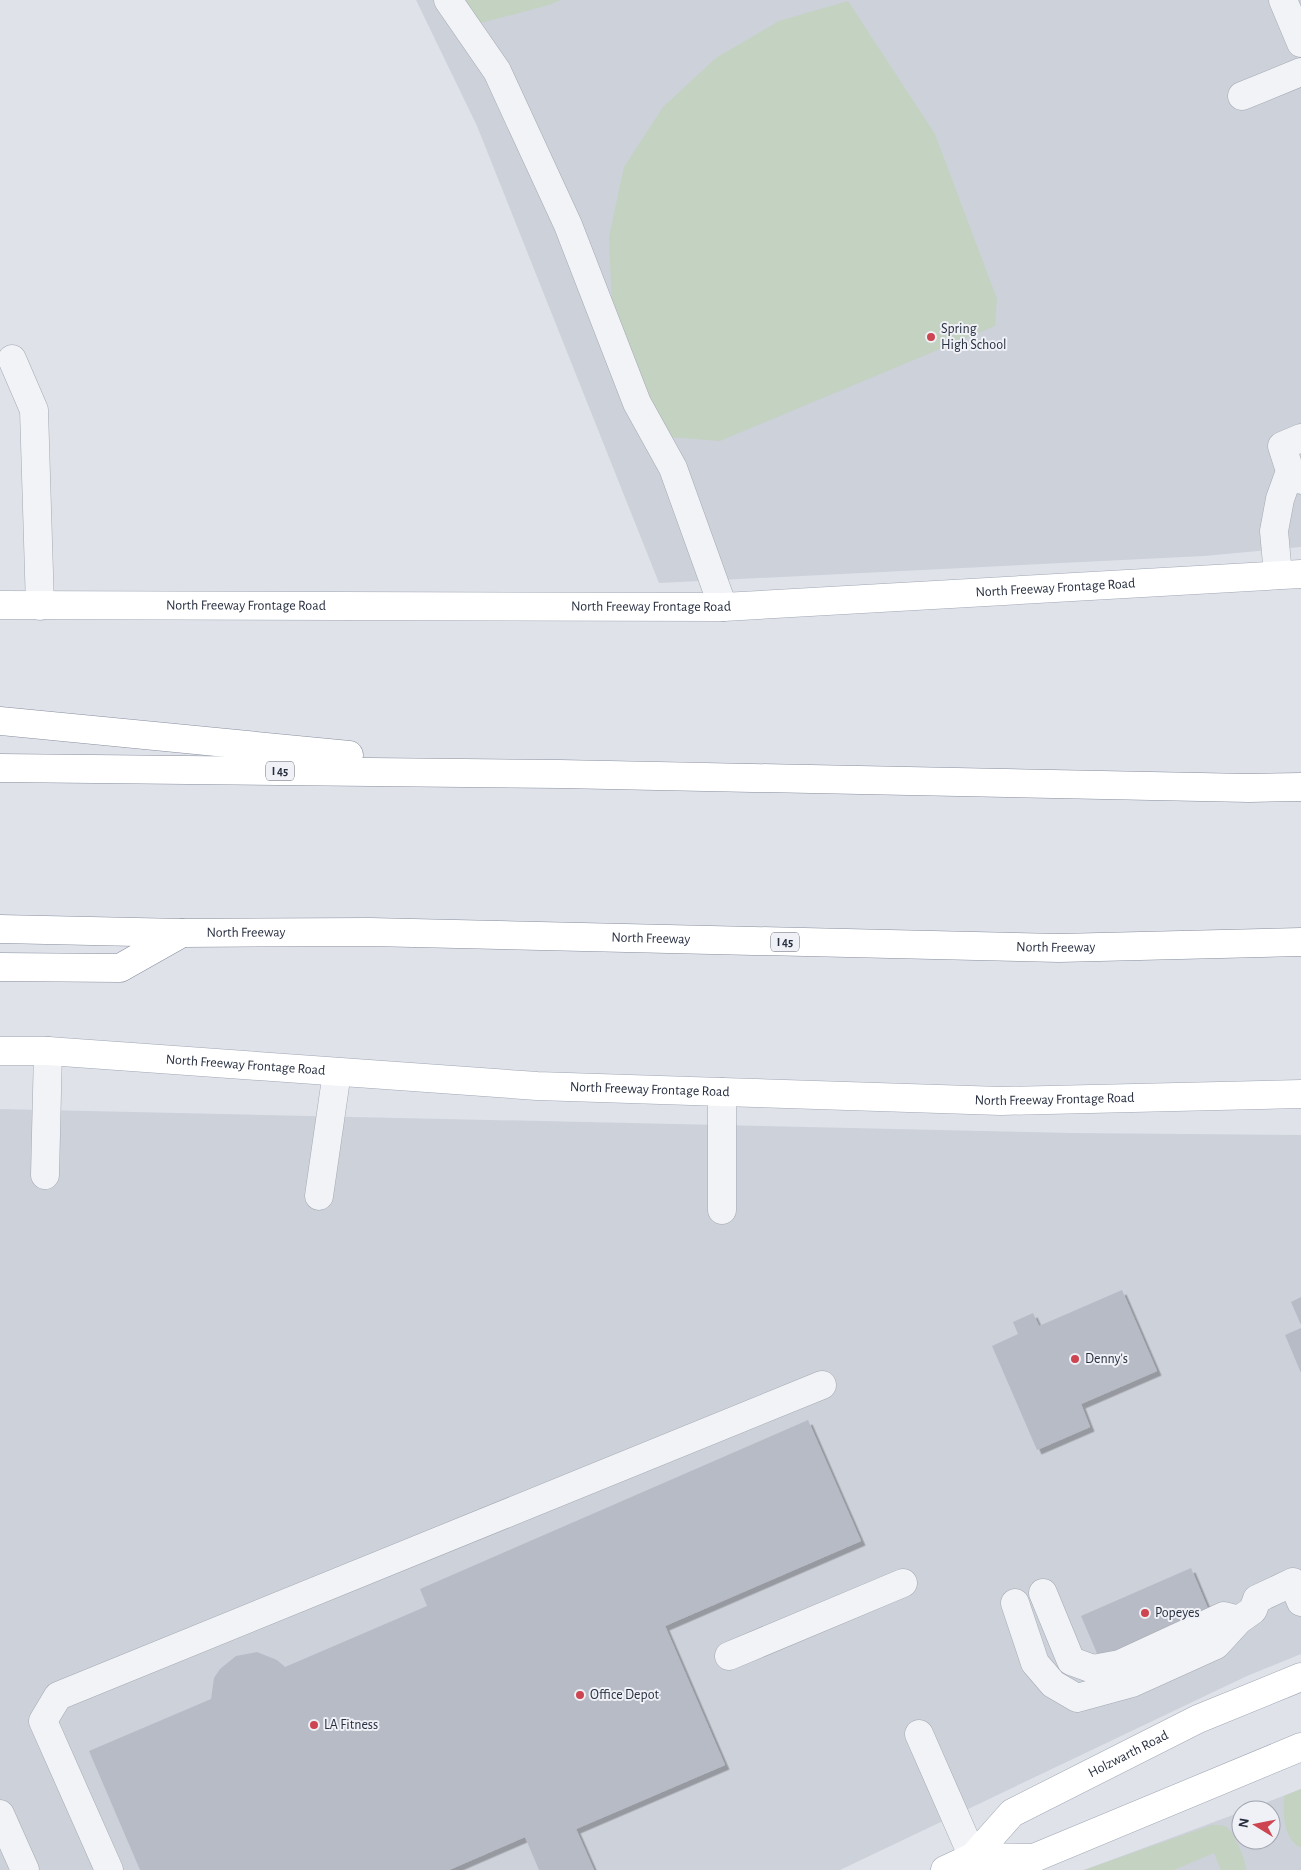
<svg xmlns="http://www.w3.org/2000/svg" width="1301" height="1870" font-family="'Alegreya Sans',sans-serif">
	<defs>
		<filter id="shadow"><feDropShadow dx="4.5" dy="4.5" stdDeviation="0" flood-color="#0004"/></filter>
	</defs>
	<rect width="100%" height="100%" fill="#dfe2e9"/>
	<path fill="#cdd1da" d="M 416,0 L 1301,0 L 1301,547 L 1204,556 L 659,583 L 477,126 Z
		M 0,1109 L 1072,1133 L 1301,1135 L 1301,1654 L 1247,1676 L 840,1870 L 0,1870 Z
		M 1301,1789 L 1301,1870 L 1084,1870 L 1241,1812 L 1241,1840 L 1271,1840 L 1271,1810 L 1247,1810 Z"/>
	<path fill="#c4d2c1" d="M 455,0 L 561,0 L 549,5 L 470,26 Z
		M 848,1 L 935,134 L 997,299 L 995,326 L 720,441 L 669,437 L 633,377 L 612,308 L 609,237 L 624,167 L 663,107 L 716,58 L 779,21 Z
		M 1301,1789 L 1301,1847 L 1299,1847 C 1283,1836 1283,1814 1284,1796 Z
		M 1212,1825 C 1217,1825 1224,1824 1228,1828 C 1235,1835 1246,1860 1246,1870 L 1221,1870 L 1214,1853 L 1174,1870 L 1084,1870 Z"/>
	<path fill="#b7bbc5" filter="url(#shadow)" d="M 1122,1290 L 1157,1371 L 1081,1404 L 1090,1427 L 1037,1450 L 992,1346 L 1018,1334 L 1013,1322 L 1033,1313 L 1039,1326 Z
		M 1301,1297 L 1301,1325 L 1291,1302 Z
		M 1301,1328 L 1301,1373 L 1285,1335 Z
		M 808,1420 L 861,1541 L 665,1626 L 725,1765 L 576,1829 L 594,1870 L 539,1870 L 525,1837 L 449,1870 L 140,1870 L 89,1751 L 211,1699 L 214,1678 L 220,1669 L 236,1656 L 257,1652 L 277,1660 L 285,1667 L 427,1606 L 420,1589 Z
		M 1191,1568 L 1209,1611 L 1099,1658 L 1081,1616 Z"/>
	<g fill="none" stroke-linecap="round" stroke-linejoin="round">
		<g stroke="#a4a9b3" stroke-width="29">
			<path id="minor" d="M 448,0 L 497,71 L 568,225 L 637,403 L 673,468 L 723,607
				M 1283,0 L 1301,43
				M 1242,96 L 1301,72
				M 12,359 L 34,410 L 40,606
				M 1290,471 L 1282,446 L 1301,438
				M 1278,575 L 1274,531 L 1280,499 L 1290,471 L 1301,480
				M 722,1092 L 722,1210
				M 45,1175 L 48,1051
				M 319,1196 L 337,1072
				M 1043,1593 L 1071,1661 L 1093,1669 L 1120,1664 L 1224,1616 L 1239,1620
				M 1015,1603 L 1035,1663 L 1053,1684 L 1077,1698 L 1132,1683 L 1216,1645 L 1239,1620 L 1253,1610 L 1257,1599 L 1293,1582 L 1301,1602
				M 729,1656 L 903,1583
				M 919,1734 L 973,1857
				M 0,1814 L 25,1870
				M 109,1870 L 43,1721 L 58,1696 L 822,1385"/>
		</g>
		<g stroke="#9fa6b4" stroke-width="29">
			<g id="major">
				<path id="s1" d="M 0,605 L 723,607 L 1301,574"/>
				<path id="s2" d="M 0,1051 L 48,1051 L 537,1086 L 722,1092 L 1001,1101 L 1301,1094"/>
				<path d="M 973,1857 L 1034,1858 L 1301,1747"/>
				<path id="s3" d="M 945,1870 L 973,1857 L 1012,1813 L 1198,1719 L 1301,1677"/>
			</g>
		</g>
		<g stroke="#878f9f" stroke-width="29">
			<g id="highway">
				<path d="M 0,721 L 349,755"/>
				<path d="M 0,768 L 560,774 L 1249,788 L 1301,787"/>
				<path id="s4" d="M 0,929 L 182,933 L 370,932 L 1059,948 L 1301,942"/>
				<path d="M 0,967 L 120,968 L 182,933"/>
			</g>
		</g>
		<use href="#minor" stroke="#f2f3f7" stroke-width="28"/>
		<use href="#major" stroke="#fff" stroke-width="28"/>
		<use href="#highway" stroke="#fff" stroke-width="28"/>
	</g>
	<g fill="#cd4550" stroke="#eff1f6" stroke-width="2">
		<circle cx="931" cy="337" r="5"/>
		<circle cx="1075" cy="1359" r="5"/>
		<circle cx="1145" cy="1613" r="5"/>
		<circle cx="580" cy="1695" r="5"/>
		<circle cx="314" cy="1725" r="5"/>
	</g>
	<g text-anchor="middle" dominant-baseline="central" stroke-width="4" stroke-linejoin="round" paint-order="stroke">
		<g fill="#eff1f6" stroke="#646977" stroke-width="1">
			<rect x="266" y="761.5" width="28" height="19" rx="4"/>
			<rect x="771" y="932.5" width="28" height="19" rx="4"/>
		</g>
		<g font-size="12" font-weight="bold" fill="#282f40">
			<text x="280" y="771">I 45</text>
			<text x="785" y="942">I 45</text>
		</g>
		<g font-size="14" fill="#282f40" stroke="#eff1f6" text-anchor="start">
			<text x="941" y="329">Spring<tspan x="941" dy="16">High School</tspan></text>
			<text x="1085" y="1359">Denny's</text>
			<text x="1155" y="1613">Popeyes</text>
			<text x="590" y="1695">Office Depot</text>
			<text x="324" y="1725">LA Fitness</text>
		</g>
		<g font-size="14" fill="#282f40" stroke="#eff1f6">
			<text stroke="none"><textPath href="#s1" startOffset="1056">North Freeway Frontage Road</textPath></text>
			<text stroke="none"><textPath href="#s1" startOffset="246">North Freeway Frontage Road</textPath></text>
			<text stroke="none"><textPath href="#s1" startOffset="651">North Freeway Frontage Road</textPath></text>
			<text stroke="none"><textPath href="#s4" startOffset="246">North Freeway</textPath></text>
			<text stroke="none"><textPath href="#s4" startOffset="651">North Freeway</textPath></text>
			<text stroke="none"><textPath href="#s4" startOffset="1056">North Freeway</textPath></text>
			<text stroke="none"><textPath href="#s2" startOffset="246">North Freeway Frontage Road</textPath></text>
			<text stroke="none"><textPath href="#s2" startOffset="651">North Freeway Frontage Road</textPath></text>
			<text stroke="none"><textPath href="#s2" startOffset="1056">North Freeway Frontage Road</textPath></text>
			<text stroke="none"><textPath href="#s3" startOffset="220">Holzwarth Road</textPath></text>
		</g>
	</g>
	<g transform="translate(1256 1825) rotate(280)"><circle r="24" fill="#eff1f6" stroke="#9fa3ad"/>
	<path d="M0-4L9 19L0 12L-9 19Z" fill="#cd4550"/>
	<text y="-8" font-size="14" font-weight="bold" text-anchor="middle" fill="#282f40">N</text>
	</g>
</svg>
